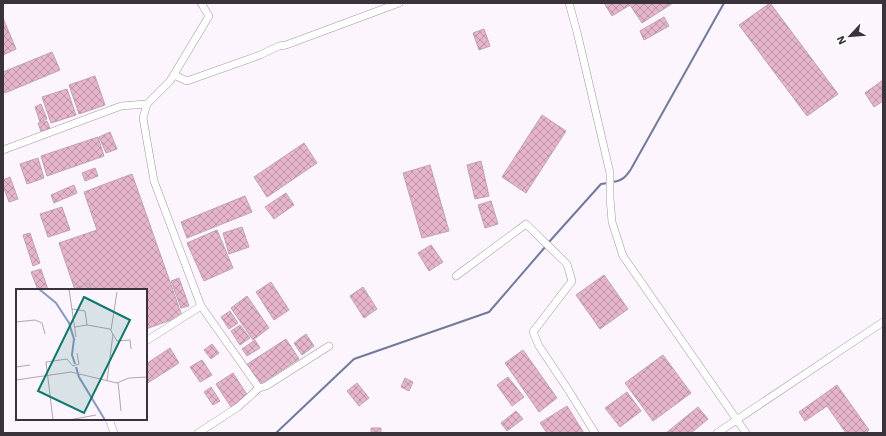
<svg xmlns="http://www.w3.org/2000/svg" width="886" height="436" font-family="'Work Sans',sans-serif">
	<defs>
		<pattern id="building-cross-hatch" width="8" height="8" patternUnits="userSpaceOnUse"><rect width="8" height="8" fill="#e6b4cb"/><path d="M0 0l8 8M0 8l8-8" fill="none" stroke="#bb93a6"/></pattern>
	</defs>
	<rect width="100%" height="100%" fill="#fcf5fd"/>
	<g fill="none" stroke-linecap="round" stroke-linejoin="round">
		<path stroke="#717a9a" stroke-width="2" d="M 612,182 C 622,181 626,177 631,169 L 724,3
			M 549,242 L 601,184 L 608,183
			M 276,433 L 354,359 L 489,312 L 546,246"/>
	</g>
	<path fill="url(#building-cross-hatch)" stroke="#bfa4b0" d="M 604,3 L 673,3 L 642,23 L 630,5 L 612,16 Z
		M 770,3 L 838,94 L 807,116 L 739,25 Z
		M 664,17 L 669,26 L 644,40 L 640,31 Z
		M 3,18 L 16,49 L 3,55 Z
		M 484,29 L 490,46 L 479,50 L 473,33 Z
		M 52,52 L 60,70 L 5,93 L 3,88 L 3,72 Z
		M 95,76 L 105,105 L 79,114 L 69,85 Z
		M 883,80 L 883,101 L 874,107 L 865,93 Z
		M 67,89 L 76,115 L 51,123 L 42,97 Z
		M 41,104 L 47,119 L 40,122 L 35,107 Z
		M 542,115 L 566,131 L 526,193 L 502,177 Z
		M 47,121 L 51,131 L 42,134 L 38,123 Z
		M 110,132 L 117,149 L 106,153 L 99,137 Z
		M 98,137 L 104,156 L 47,176 L 41,156 Z
		M 304,143 L 317,163 L 267,197 L 254,177 Z
		M 38,158 L 44,178 L 27,184 L 20,164 Z
		M 481,161 L 489,196 L 475,199 L 467,165 Z
		M 430,165 L 449,231 L 422,238 L 403,173 Z
		M 95,168 L 98,176 L 85,181 L 82,173 Z
		M 132,174 L 182,316 L 146,329 L 146,290 L 75,290 L 59,243 L 97,230 L 84,192 Z
		M 10,177 L 18,199 L 9,202 L 3,186 L 3,180 Z
		M 74,185 L 77,193 L 54,203 L 51,195 Z
		M 286,193 L 294,205 L 274,219 L 265,207 Z
		M 245,196 L 252,212 L 187,238 L 181,222 Z
		M 491,201 L 498,224 L 485,228 L 478,205 Z
		M 62,207 L 70,230 L 48,237 L 40,214 Z
		M 242,227 L 249,247 L 229,254 L 223,233 Z
		M 217,230 L 233,268 L 204,281 L 187,243 Z
		M 30,233 L 40,263 L 33,266 L 23,235 Z
		M 431,245 L 443,262 L 429,271 L 418,253 Z
		M 41,269 L 48,290 L 38,290 L 31,272 Z
		M 604,275 L 628,309 L 600,329 L 576,295 Z
		M 179,278 L 189,306 L 181,308 L 171,281 Z
		M 271,282 L 289,310 L 274,320 L 256,292 Z
		M 89,283 L 92,290 L 77,290 L 76,288 Z
		M 363,287 L 377,309 L 364,318 L 350,296 Z
		M 247,296 L 269,328 L 253,340 L 231,308 Z
		M 230,311 L 238,323 L 229,329 L 221,317 Z
		M 240,325 L 250,338 L 240,345 L 231,331 Z
		M 306,334 L 314,346 L 302,355 L 294,343 Z
		M 286,339 L 299,359 L 259,385 L 246,365 Z
		M 255,340 L 260,348 L 247,356 L 242,349 Z
		M 212,344 L 219,353 L 211,359 L 204,350 Z
		M 170,348 L 179,363 L 146,384 L 146,364 Z
		M 523,350 L 557,398 L 539,412 L 505,363 Z
		M 663,355 L 691,393 L 653,421 L 625,383 Z
		M 202,360 L 212,375 L 200,382 L 190,367 Z
		M 233,373 L 248,396 L 231,407 L 216,384 Z
		M 508,377 L 524,397 L 512,406 L 497,385 Z
		M 405,378 L 413,382 L 409,391 L 401,387 Z
		M 357,383 L 369,398 L 359,406 L 347,391 Z
		M 837,385 L 869,430 L 866,433 L 846,433 L 827,406 L 805,421 L 799,412 Z
		M 211,387 L 220,401 L 213,405 L 204,392 Z
		M 627,392 L 641,411 L 620,427 L 605,408 Z
		M 567,406 L 584,433 L 547,433 L 540,423 Z
		M 698,407 L 708,419 L 691,433 L 666,433 Z
		M 516,411 L 523,419 L 507,431 L 501,423 Z
		M 371,428 L 381,428 L 381,433 L 371,433 Z"/>
	<g fill="none" stroke-linecap="round" stroke-linejoin="round">
		<g stroke="#a593a7" stroke-width="8">
			<path id="minor" d="M 201,3 L 209,16 L 170,81 L 147,104 L 143,118 L 154,181 L 201,306 L 259,388
				M 569,3 L 577,32 L 610,173 L 610,198 L 612,222 L 623,256 L 746,433
				M 174,75 L 187,81 L 260,55 L 279,46 L 286,45 L 399,3
				M 3,150 L 121,106 L 147,104
				M 456,276 L 526,224 L 567,264 L 572,281 L 533,332 L 539,346 L 569,391 L 595,433
				M 146,341 L 201,306
				M 109,419 L 114,433
				M 198,433 L 238,407 L 259,388 L 266,386 L 329,346
				M 717,433 L 883,322"/>
		</g>
		<use href="#minor" stroke="#fff" stroke-width="7"/>
	</g>
	<g transform="translate(16 289)">
		<rect width="131" height="131" fill="#fcf5fd"/>
		<path fill="none" stroke="#8898c3" stroke-width="2" d="M 23,0 L 40,14 L 53,34 L 58,50 L 56,66 L 59,75M 60,78 L 63,88 L 89,131"/>
		<path fill="none" stroke="#aea7af" stroke-width="1" d="M 53,0 L 60,48M 56,20 L 69,22 L 71,36M 0,33 L 19,31 L 26,34 L 29,45M 59,38 L 71,36 L 94,40 L 101,52 L 114,51 L 115,60M 95,41 L 101,3M 0,78 L 14,76M 0,91 L 55,83 L 101,94 L 113,89 L 131,88M 91,92 L 97,45M 102,93 L 105,122M 37,131 L 30,73 L 51,70 L 57,77 L 63,75 L 61,64M 53,131 L 80,126"/>
		<path fill="#0f766e" fill-opacity="0.15" stroke="#0f766e" stroke-width="2" d="M 68,8 L 114,31 L 68,124 L 22,102 Z"/>
		<rect width="131" height="131" fill="none" stroke="#3a333b" stroke-width="2"/>
	</g>
	<rect width="886" height="436" fill="none" stroke="#3a333b" stroke-width="8"/>
	<g transform="translate(850 36) rotate(244)" stroke="#ffffff" stroke-width="3" paint-order="stroke">
	<path d="M0-3L7 15L0 10L-7 15Z" fill="#3a333b"/>
	<text y="-6" font-size="11" font-weight="bold" text-anchor="middle" fill="#3a333b">N</text>
	</g>
</svg>
